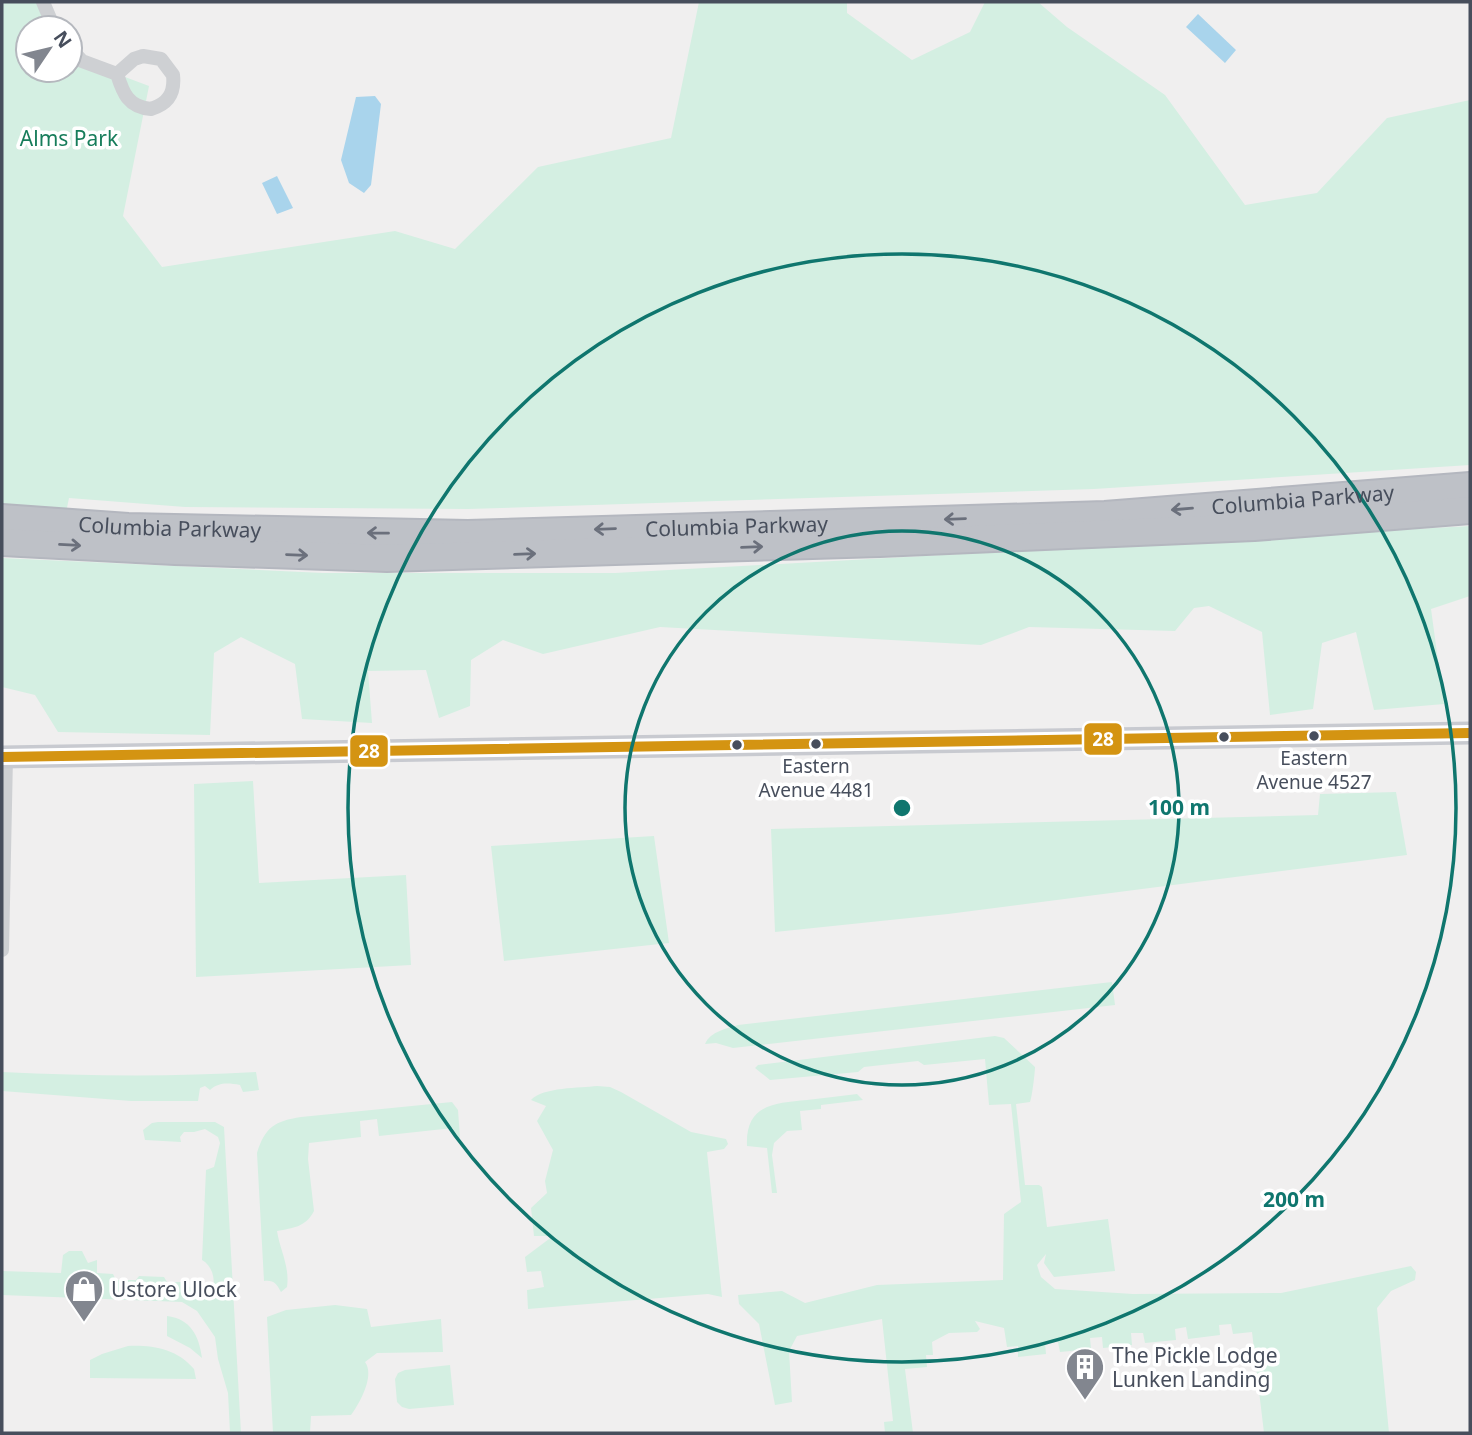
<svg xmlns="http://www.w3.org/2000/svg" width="1472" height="1435" font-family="'Noto Sans',sans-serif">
	<rect width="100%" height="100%" fill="#f0efef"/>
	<path fill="#d4efe2" d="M 2,2 L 43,2 L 54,28 L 28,28 L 28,70 L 70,70 L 70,48 L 117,74 L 149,86 L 123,216 L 162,267 L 395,231 L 455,249 L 538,167 L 671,138 L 699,2 L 847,2 L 847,13 L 912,60 L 970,32 L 985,2 L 1038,2 L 1067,27 L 1165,95 L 1245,205 L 1317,193 L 1387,118 L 1470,100 L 1470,465 L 1094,489 L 468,509 L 185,507 L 69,498 L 64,522 L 2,518 Z
		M 1470,526 L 1470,596 L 1431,609 L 1444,704 L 1374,710 L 1356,632 L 1322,643 L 1313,709 L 1270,715 L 1262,632 L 1209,606 L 1194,608 L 1175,631 L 1029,627 L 981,645 L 660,627 L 543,654 L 503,640 L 471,660 L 470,706 L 439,718 L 426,670 L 368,671 L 372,723 L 302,719 L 295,664 L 241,637 L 214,653 L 210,735 L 58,732 L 35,695 L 2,687 L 2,558 L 323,573 L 615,573 Z
		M 253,781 L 259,883 L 406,875 L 411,965 L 196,977 L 194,784 Z
		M 1396,792 L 1407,855 L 948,914 L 775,932 L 771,829 L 1318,815 L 1320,794 Z
		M 654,836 L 669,943 L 504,961 L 491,846 Z
		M 1112,982 L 1115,1005 L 733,1048 L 716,1043 L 705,1044 C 711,1031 726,1029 738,1025 Z
		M 995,1036 L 1004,1038 L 1035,1067 C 1035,1073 1032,1098 1030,1102 L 1016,1104 L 1025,1185 L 1039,1185 L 1042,1187 L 1047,1227 L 1108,1219 L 1115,1271 L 1054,1277 L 1044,1263 L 1046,1254 L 1037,1265 L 1041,1277 L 1055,1289 L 1133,1294 L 1281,1293 L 1411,1266 L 1416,1272 L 1415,1280 L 1391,1291 L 1377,1308 L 1389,1433 L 1264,1433 L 1252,1332 L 1233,1334 L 1231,1324 L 1219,1325 L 1220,1335 L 1188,1339 L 1186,1327 L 1175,1329 L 1176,1340 L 1145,1343 L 1143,1333 L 1131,1333 L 1132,1345 L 1103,1348 L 1102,1337 L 1090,1338 L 1091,1349 L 1060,1352 L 1058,1342 L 1045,1343 L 1046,1354 L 1018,1357 L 1018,1346 L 1007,1347 L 1004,1328 L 975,1321 L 980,1329 L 977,1332 L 949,1333 L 932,1342 L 933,1355 L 926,1355 L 927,1367 L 905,1369 L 913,1433 L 885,1433 L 884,1422 L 893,1421 L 882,1319 L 797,1336 L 789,1351 L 792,1402 L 775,1405 L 759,1324 L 739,1304 L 738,1295 L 782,1291 L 805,1303 L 877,1285 L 1003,1280 L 1004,1214 L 1021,1202 L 1011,1104 L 989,1105 L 985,1059 L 924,1065 L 918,1061 L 864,1067 L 858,1072 L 770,1080 L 755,1068 L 758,1065 Z
		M 2,1072 C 87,1076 171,1077 256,1072 L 259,1090 L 243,1092 L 240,1085 C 228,1083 219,1082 210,1090 L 205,1086 L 200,1088 L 198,1101 L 131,1101 L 2,1091 Z
		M 597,1086 L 610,1087 L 621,1092 L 691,1132 L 726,1139 L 728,1144 L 724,1149 L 707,1152 L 722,1297 L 708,1294 L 528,1309 L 527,1290 L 544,1287 L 541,1271 L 527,1272 L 525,1257 L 553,1236 L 534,1236 L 531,1208 L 547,1193 L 545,1181 L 553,1150 L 537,1121 L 546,1106 L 531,1100 C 543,1087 580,1088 597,1086 Z
		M 857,1094 L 863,1100 L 821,1105 L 821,1109 L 800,1111 L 802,1130 L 787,1131 L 774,1143 L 772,1155 L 777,1193 L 772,1193 L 767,1148 L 747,1146 C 745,1104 775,1103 807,1100 C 824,1098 841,1096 857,1094 Z
		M 452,1102 L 458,1110 L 460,1138 L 455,1138 L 453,1128 L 379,1136 L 377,1119 L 360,1121 L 361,1137 L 309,1143 L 308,1159 L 314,1211 C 306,1227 293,1228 277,1231 C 280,1250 290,1267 287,1287 L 281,1292 C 276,1283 274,1280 264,1281 L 257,1153 C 265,1127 275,1121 301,1117 Z
		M 158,1122 L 215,1122 L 224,1127 L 241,1433 L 230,1433 L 228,1393 L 218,1359 L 215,1337 L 197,1311 L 182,1302 L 2,1295 L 2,1271 L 61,1273 L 63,1255 L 69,1251 L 82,1251 L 88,1263 L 97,1260 L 97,1273 L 113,1274 L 116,1280 L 136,1280 L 139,1276 L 164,1277 L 167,1282 L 186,1282 C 192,1292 202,1295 212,1291 C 216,1281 213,1266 202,1260 L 206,1170 L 214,1167 L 220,1143 L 218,1137 L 205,1129 L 194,1132 L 184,1132 L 180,1137 L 181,1142 L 145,1140 L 143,1130 L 152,1123 Z
		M 335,1305 L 367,1309 L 371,1327 L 441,1319 L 443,1352 L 377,1353 L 365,1362 C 375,1375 360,1403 351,1415 L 311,1416 L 310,1433 L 273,1433 L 267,1317 L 286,1310 Z
		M 167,1316 C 191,1319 199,1336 202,1358 L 190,1348 L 167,1336 Z
		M 128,1346 C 153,1345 177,1349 194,1369 L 196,1379 L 90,1378 L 90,1360 L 102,1354 Z
		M 450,1365 L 454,1405 L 409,1409 L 402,1407 L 397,1402 L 395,1379 L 398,1373 L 405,1370 Z"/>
	<path fill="#a9d4ec" d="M 1198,14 L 1236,50 L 1225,63 L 1186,27 Z
		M 375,96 L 381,104 L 371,185 L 364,193 L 349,183 L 341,160 L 356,97 Z
		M 277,176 L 293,208 L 277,214 L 262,183 Z"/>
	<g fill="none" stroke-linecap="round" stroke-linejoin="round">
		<g stroke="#b4b7bf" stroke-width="30">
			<g id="highway">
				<path id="s1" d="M 2,518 L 128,527 L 468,534 L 1105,515 L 1470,486"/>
				<path d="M 2,542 L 175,551 L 387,558 L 880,543 L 1254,527 L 1470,510"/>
			</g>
		</g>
		<path stroke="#ced0d3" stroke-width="14" d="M 43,2 L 54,28
			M 70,48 L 82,61 L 117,74
			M 143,56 L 161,59 L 173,75 C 175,93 168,104 151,109 C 128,107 123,93 117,74 L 134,59 Z
			M 2,950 L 6,757"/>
		<path stroke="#c8cad0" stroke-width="23" d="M 2,757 L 1470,733"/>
		<use href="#highway" stroke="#bec1c7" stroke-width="26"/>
		<g stroke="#fff" stroke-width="16">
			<path id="bus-1" d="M 2,757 L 1470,733"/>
		</g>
		<use href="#bus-1" stroke="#d49412" stroke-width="10"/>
	</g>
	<defs><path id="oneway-shaft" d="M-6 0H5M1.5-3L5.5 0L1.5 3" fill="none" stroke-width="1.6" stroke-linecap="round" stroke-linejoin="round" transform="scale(1.75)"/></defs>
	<g stroke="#6b707c">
		<use href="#oneway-shaft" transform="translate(1182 509) rotate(175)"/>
		<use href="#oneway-shaft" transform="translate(955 519) rotate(178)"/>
		<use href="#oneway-shaft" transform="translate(605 529) rotate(178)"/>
		<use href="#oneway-shaft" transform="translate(378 533) rotate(-179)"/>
		<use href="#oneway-shaft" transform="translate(70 545) rotate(3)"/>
		<use href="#oneway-shaft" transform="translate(752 547) rotate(-2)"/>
		<use href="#oneway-shaft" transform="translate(525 554) rotate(-2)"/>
		<use href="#oneway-shaft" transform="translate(297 555) rotate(2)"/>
	</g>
	<g fill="none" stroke="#0f766e" stroke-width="3.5">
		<circle cx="902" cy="808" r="277"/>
		<circle cx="902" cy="808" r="554"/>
	</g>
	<defs>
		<g id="shop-pin" transform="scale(2.0125)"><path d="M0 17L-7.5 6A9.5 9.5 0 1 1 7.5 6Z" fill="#82868f" stroke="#fff"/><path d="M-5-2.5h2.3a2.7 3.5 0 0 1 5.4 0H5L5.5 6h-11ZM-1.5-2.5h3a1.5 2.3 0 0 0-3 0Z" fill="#fff"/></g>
		<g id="building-pin" transform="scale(2.0125)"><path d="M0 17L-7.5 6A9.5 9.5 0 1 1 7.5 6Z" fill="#82868f" stroke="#fff"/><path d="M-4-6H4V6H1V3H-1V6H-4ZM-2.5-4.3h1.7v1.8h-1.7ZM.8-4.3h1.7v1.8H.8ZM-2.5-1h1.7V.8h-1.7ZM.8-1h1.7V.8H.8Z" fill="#fff"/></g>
	</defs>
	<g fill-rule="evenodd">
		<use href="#shop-pin" x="84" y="1289"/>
		<use href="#building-pin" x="1085" y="1367"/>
	</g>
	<g fill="#474e5c" stroke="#fff" stroke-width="2.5">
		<circle cx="1314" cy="736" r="6"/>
		<circle cx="1224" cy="737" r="6"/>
		<circle cx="816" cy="744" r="6"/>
		<circle cx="737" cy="745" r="6"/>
	</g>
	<g text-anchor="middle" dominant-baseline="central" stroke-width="7" stroke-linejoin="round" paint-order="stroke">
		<g font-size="19" fill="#474e5c" stroke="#fff">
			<text x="1314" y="758">Eastern<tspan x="1314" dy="24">Avenue 4527</tspan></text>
			<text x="816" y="766">Eastern<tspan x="816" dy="24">Avenue 4481</tspan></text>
		</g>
		<g font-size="21" fill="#177d5b" stroke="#fff">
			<text x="69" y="138">Alms Park</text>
		</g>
		<g font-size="21" fill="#474e5c" stroke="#fff">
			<text stroke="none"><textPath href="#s1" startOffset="1302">Columbia Parkway</textPath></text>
			<text stroke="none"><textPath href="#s1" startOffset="735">Columbia Parkway</textPath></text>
			<text stroke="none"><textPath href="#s1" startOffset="168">Columbia Parkway</textPath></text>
		</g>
		<g font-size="21" fill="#474e5c" stroke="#fff" text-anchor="start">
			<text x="111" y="1289">Ustore Ulock</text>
			<text x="1112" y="1355">The Pickle Lodge<tspan x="1112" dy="24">Lunken Landing</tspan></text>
		</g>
	</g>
	<circle cx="902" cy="808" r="10" fill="#0f766e" stroke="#fff" stroke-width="3.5"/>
	<g font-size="21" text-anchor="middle" font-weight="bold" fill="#0f766e" stroke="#fff" stroke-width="7" stroke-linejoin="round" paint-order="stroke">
		<text x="1179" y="815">100 m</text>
		<text x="1294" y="1207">200 m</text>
	</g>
	<g stroke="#fff" stroke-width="2.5">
		<rect x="1083" y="722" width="40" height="34" rx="7" fill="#d49412"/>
		<rect x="349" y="734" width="40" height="34" rx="7" fill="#d49412"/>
	</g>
	<g font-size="19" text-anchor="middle" font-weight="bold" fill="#fff">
		<text x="1103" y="746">28</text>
		<text x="369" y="758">28</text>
	</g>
	<rect width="1472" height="1435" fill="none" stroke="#474e5c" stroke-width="7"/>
	<g transform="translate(49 49) rotate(55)"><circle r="33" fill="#ffffff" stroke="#b5b8be" stroke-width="2"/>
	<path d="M0-5L12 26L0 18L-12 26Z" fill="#82868f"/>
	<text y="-10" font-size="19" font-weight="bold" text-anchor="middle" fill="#474e5c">N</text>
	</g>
</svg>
